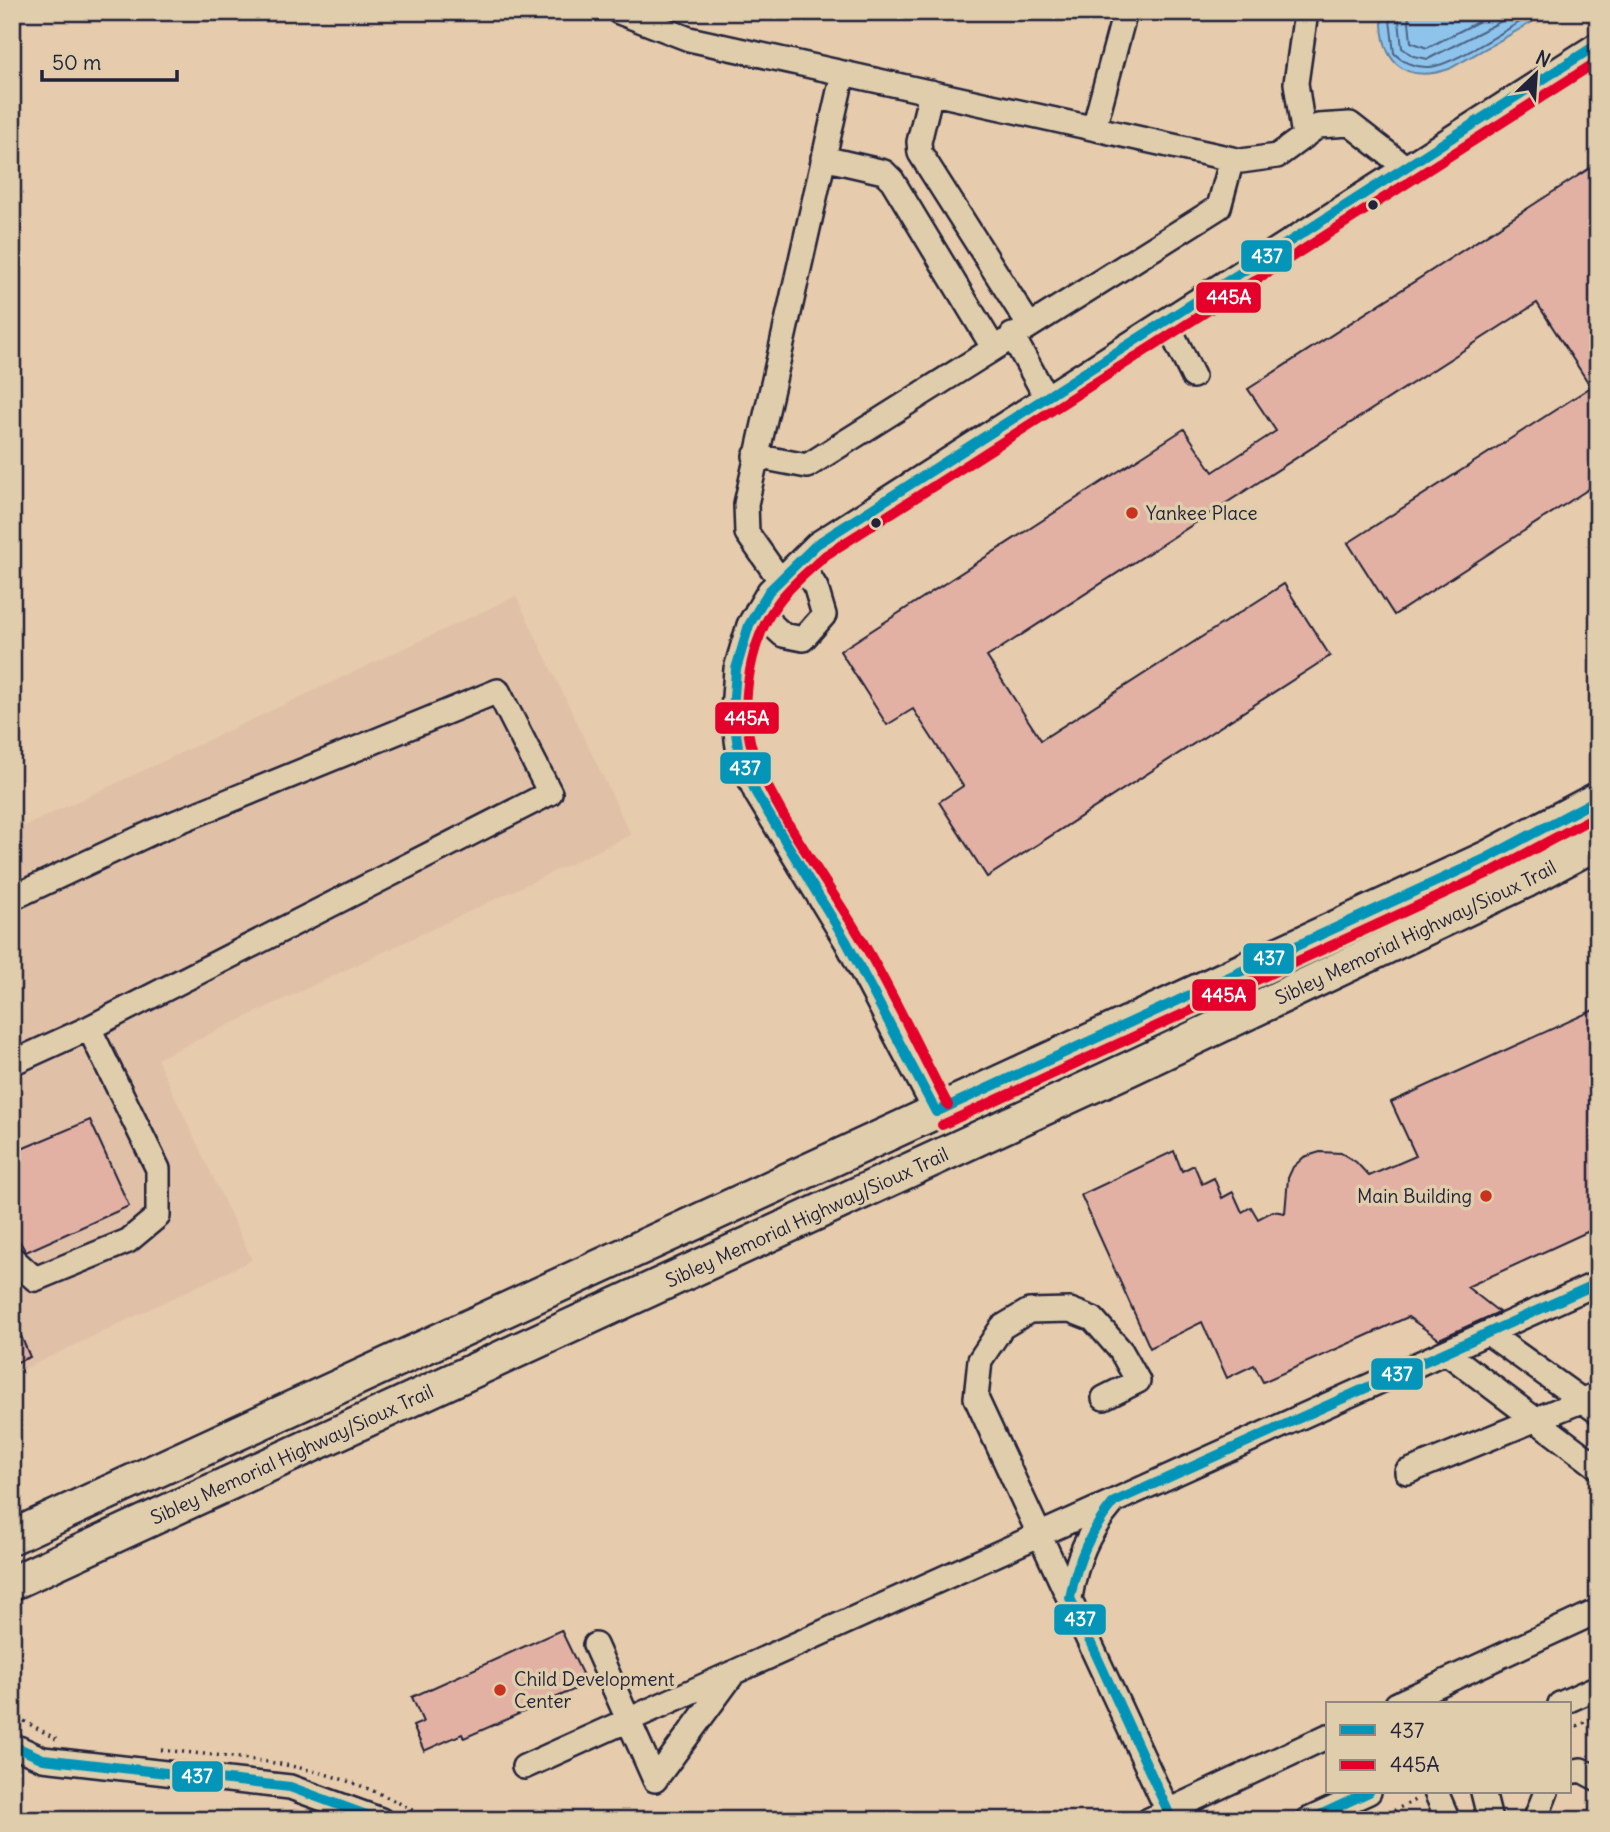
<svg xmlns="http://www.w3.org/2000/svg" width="1610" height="1832" font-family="Delius,sans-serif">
	<rect width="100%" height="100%" fill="#e6cbac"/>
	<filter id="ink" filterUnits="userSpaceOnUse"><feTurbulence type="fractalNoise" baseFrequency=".0143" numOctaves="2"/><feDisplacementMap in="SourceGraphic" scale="14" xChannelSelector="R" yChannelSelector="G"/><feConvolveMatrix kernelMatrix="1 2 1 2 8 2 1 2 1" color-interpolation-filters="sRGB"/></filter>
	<g filter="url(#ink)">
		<path fill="#e1c0a8" d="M 516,596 L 631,835 L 157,1059 L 252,1260 L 12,1375 L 12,832 Z"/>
		<path fill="#8ec4ec" stroke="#6383a5" stroke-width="2" d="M 1382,12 L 1550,12 L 1449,69 C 1401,85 1380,59 1382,12 Z"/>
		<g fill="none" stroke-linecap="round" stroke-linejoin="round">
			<path stroke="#4d6382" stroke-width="2" d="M 1389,12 L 1394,53 C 1402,62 1416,68 1429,67 C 1452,66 1514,25 1536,12
				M 1398,12 L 1402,48 L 1413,56 L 1428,59 L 1519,12
				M 1408,12 L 1411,42 L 1427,48 L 1497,12"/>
		</g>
		<path fill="#e2b1a4" stroke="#22223b" stroke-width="2" d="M 1590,168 L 1598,179 L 1598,483 L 1394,615 L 1348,543 L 1591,387 L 1537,303 L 987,657 L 1041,740 L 1284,584 L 1330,656 L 987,877 L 939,802 L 963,786 L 913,709 L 887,725 L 840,651 L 1184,429 L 1213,472 L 1276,431 L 1248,389 Z
			M 1598,1008 L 1598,1227 L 1467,1287 L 1499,1312 L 1439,1339 L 1408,1317 L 1263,1382 L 1254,1365 L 1227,1378 L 1202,1322 L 1150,1348 L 1081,1195 L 1174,1151 L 1182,1171 L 1194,1165 L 1202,1184 L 1214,1178 L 1222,1198 L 1233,1192 L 1242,1212 L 1251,1207 L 1258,1219 L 1273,1211 L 1285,1213 L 1288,1178 L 1293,1167 L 1304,1157 L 1320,1152 L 1341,1153 L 1356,1162 L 1369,1176 L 1416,1156 L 1391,1102 Z
			M 90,1120 L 129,1206 L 26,1252 L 12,1229 L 12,1153 Z
			M 12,1315 L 30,1357 L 12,1364 Z
			M 561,1630 L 587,1684 L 464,1738 L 462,1734 L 424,1751 L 413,1726 L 423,1722 L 412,1697 Z"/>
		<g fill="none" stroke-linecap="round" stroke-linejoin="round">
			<g stroke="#22223b" stroke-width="28">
				<path id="minor" d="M 619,12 L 689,39 L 1241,161 L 1277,156 L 1318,126 L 1350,124 L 1405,167
					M 931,92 L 919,142 L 920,153 L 1029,325
					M 1094,128 L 1125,12
					M 1304,137 L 1296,83 L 1306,12
					M 823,158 L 884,172 L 892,180 L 993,347
					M 1166,321 L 1193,376
					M 1012,335 L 1046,397
					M 755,456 L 807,466 L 1219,207 L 1232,159
					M 780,580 L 747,533 L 746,504 L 843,73
					M 757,611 L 783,635 L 803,639 L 824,615 L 816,588 L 800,561
					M 12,898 L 155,831 L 498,691 L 550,793 L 89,1028
					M 12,1063 L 89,1028 L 158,1169 L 158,1216 L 128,1241 L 35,1279 L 12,1258
					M 936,1112 L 846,941 L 756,793 L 739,754 L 733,711 L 736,669 L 749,625 L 769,591 L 817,544 L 1598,44
					M 1488,1333 L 1598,1412
					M 1446,1352 L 1598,1467
					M 1104,1398 L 1138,1381 L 1121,1351 L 1093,1319 L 1070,1310 L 1029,1311 L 1002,1327 L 980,1360 L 976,1398 L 1172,1820
					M 1407,1472 L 1598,1394
					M 1070,1598 C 1076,1560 1087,1533 1112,1504
					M 595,1645 L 655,1780 L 733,1674
					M 1397,1704 L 1598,1611
					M 1560,1704 L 1598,1687
					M 12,1745 L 43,1759 L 290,1787 L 381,1820
					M 524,1767 L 1598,1283
					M 1570,1772 L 1581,1770 L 1598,1779
					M 1436,1792 L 1448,1820
					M 1483,1792 L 1490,1820
					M 1149,1820 L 1328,1736
					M 1308,1820 L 1369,1792
					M 1535,1820 L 1546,1792"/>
			</g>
			<g stroke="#22223b" stroke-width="38">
				<g id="highway">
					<path d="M 12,1537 L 1487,858 L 1598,799"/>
					<path id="s1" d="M 12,1583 L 1131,1068 L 1527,880 L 1598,842"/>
				</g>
			</g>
			<path stroke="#22223b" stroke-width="3.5" stroke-dasharray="2 5" stroke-linecap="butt" d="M 12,1714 L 56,1739
				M 1570,1729 L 1598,1716
				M 161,1750 C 260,1759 341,1765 429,1820
				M 1375,1820 L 1417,1799"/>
			<use href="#minor" stroke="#e0cdab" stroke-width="23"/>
			<use href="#highway" stroke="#e0cdab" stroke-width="33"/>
			<g stroke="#e0cdab" stroke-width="16">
				<path id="bus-1" d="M 936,1112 L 846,941 L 756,793 L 739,754 L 733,711 L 736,669 L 749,625 L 769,591 L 817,544 L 1598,44
					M 936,1112 L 1487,858 L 1598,799
					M 12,1745 L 43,1759 L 290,1787 L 380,1820
					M 1172,1820 L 1070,1598 C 1077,1561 1090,1531 1114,1502 L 1598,1283
					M 1309,1820 L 1369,1792"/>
			</g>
			<g stroke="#e0cdab" stroke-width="16">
				<path id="bus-2" d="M 948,1105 C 917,1046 889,984 854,927 C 823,876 772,807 753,752 C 738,705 750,638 780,600 C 793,583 811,569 826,555 L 1598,61
					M 942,1125 L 1493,871 L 1598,815"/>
			</g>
			<use href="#bus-1" stroke="#0595b8" stroke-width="10"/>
			<use href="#bus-2" stroke="#e4002b" stroke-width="10"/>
		</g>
	</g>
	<g fill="#22223b" stroke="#e0cdab" stroke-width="2.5">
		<circle cx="1373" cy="205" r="6"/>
		<circle cx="876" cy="523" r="6"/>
	</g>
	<g fill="#c8321e" stroke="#e0cdab" stroke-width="2.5">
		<circle cx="1132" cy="513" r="7"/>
		<circle cx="1486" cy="1196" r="7"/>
		<circle cx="500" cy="1690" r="7"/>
	</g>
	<g text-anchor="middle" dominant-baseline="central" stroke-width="7" stroke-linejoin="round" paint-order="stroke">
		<g font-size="19" fill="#22223b" stroke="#e0cdab" text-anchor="start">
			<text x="1146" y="513">Yankee Place</text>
			<text x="1472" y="1196" text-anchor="end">Main Building</text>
			<text x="514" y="1679">Child Development<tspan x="514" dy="22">Center</tspan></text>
		</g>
		<g font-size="19" fill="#22223b" stroke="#e0cdab">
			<text stroke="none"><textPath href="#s1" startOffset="1547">Sibley Memorial Highway/Sioux Trail</textPath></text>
			<text stroke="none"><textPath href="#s1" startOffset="875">Sibley Memorial Highway/Sioux Trail</textPath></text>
			<text stroke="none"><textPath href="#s1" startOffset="308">Sibley Memorial Highway/Sioux Trail</textPath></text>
		</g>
	</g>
	<g stroke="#e0cdab" stroke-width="2.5">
		<rect x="1240" y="239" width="53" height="34" rx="7" fill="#0595b8"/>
		<rect x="1195" y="281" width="67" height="33" rx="7" fill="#e4002b"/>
		<rect x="714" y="701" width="66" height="34" rx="7" fill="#e4002b"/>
		<rect x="719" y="751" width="53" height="34" rx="7" fill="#0595b8"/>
		<rect x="1242" y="942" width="53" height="33" rx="7" fill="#0595b8"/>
		<rect x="1191" y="978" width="66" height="34" rx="7" fill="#e4002b"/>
		<rect x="1370" y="1357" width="54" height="34" rx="7" fill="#0595b8"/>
		<rect x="1053" y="1603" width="54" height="33" rx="7" fill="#0595b8"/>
		<rect x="171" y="1760" width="53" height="33" rx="7" fill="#0595b8"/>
	</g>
	<g font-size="19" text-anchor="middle" font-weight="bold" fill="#fff">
		<text x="1267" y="263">437</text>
		<text x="1229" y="304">445A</text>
		<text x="747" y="725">445A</text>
		<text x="745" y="775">437</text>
		<text x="1269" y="965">437</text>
		<text x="1224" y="1002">445A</text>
		<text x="1397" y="1381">437</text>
		<text x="1080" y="1626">437</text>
		<text x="197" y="1783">437</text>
	</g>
	<rect width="1610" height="1832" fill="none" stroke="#e0cdab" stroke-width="42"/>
	<rect x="21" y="21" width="1568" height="1790" fill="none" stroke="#22223b" stroke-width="2.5" filter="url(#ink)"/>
	<rect x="1326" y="1702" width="245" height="91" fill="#e0cdab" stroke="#94897e" stroke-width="2"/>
	<rect x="1340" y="1725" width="35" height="10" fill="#0595b8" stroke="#94897e" stroke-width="2"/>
	<text x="1390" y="1738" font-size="21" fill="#22223b">437</text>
	<rect x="1340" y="1760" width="35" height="10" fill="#e4002b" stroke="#94897e" stroke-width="2"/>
	<text x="1390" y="1772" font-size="21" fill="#22223b">445A</text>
	<g transform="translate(1536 74) rotate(25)" stroke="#e0cdab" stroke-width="5" paint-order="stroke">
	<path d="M0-5L12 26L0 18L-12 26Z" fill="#22223b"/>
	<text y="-10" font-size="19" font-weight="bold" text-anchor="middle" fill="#22223b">N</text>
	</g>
	<path d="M42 70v10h135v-10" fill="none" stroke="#22223b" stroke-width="3.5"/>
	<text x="52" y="70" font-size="21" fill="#22223b" stroke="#e0cdab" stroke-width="5" paint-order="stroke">50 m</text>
</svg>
